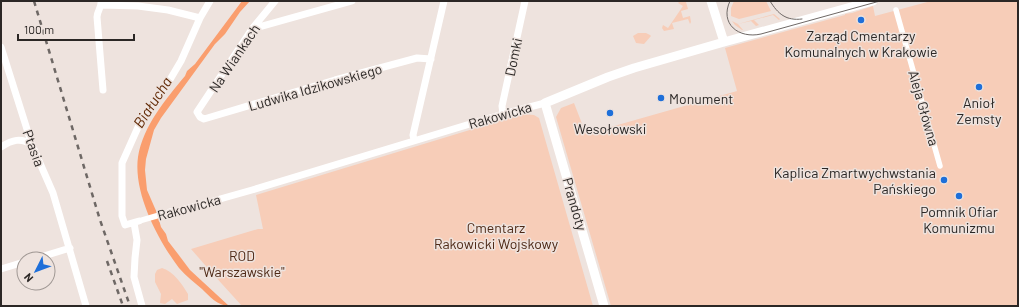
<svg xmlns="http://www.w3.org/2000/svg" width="1019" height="307" font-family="Barlow,sans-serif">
	<rect width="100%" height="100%" fill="#eee3de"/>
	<path fill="#f7cdb8" d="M 680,1 L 686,2 L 688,9 L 681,11 L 683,18 L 690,16 L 691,22 L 690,24 L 688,19 L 672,23 L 674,29 L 664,31 L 662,28 L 663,25 L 668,28 L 683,6 L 678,3 Z
		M 734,1 L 766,1 L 771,11 L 739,19 L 731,16 L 731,8 Z
		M 931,1 L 1018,1 L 1018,306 L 611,306 L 556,117 L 561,108 L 574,103 L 586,134 L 737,91 L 725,48 L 845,15 L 845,14 L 852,13 L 873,6 L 875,16 Z
		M 774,14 L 780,19 L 779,20 L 773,15 L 754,20 L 759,25 L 756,26 L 751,21 L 738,24 L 743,30 L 742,30 L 735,25 L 732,21 L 738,24 Z
		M 638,33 L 646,33 L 650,35 L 651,36 L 644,44 L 636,43 L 633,36 Z
		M 522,114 L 534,115 L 539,118 L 593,306 L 242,306 L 212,273 L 191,249 L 258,229 L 263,229 L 256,195 Z
		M 162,268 C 174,272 182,284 188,294 L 188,300 L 177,304 L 172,299 L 165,304 L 160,303 L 161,294 L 155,282 L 155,274 L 157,270 Z"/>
	<path fill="#fa9e6e" d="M 242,1 L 250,1 L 240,12 L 225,34 L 215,44 L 161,118 L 154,130 L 146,159 L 145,170 L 147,190 L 157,213 L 161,227 L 166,234 L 168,241 L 178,254 L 190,270 L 229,306 C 218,306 209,296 202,289 C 194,282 186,276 179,268 C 158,240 133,193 138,157 C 143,126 166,99 185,76 L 187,71 L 195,64 Z"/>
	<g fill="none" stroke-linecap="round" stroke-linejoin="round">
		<path stroke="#fff" stroke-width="5.5" d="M 896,10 L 940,166
			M 139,221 L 170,212"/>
		<path stroke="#fff" stroke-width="7" d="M 101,1 C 102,7 97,11 97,17 L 103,90
			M 275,1 L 252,29 L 197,112 L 200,117 L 204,119 L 335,80 L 417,58 L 431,59
			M 102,5 L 138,6 L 168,10 L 200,18
			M 252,29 L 352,1
			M 1,47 L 32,145 L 53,193 L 86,306
			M 503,114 L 502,106 L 525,1
			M 414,140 L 413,135 L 444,1
			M 1,147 C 12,140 21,137 32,145
			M 170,212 L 174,212 L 252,190 L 503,114 L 545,103
			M 139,221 L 125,225 L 122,216 L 122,163 L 139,125 L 147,111 L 165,88 L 181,61 L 200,18 L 210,1
			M 134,223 L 137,240 L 135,258 L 134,277 L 142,306
			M 34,259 L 70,248
			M 1,269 L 24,262"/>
		<path stroke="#fff" stroke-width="9" d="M 711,1 L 724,42
			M 604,306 L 545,103 L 608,77 L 634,68 L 724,42 L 873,1"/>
		<path stroke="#6e6865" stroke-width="1" d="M 730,1 C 719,24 739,39 761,34 L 880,1
			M 770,1 C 778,14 786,21 802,19"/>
		<path stroke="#6e6865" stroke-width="2.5" stroke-dasharray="5 5" stroke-linecap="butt" d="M 34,1 L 100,220 L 130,306
			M 107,261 L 123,306"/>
	</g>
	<g fill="#1e6fd9" stroke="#eee3de" stroke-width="1.5">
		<circle cx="861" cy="20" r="4"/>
		<circle cx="979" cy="87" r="4"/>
		<circle cx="661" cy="98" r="4"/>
		<circle cx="610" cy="113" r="4"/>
		<circle cx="944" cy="180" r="4"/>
		<circle cx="959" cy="196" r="4"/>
	</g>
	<g text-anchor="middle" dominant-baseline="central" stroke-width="3" stroke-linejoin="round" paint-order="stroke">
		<g font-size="14" fill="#2b2725" stroke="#eee3de">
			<text x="861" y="35">Zarząd Cmentarzy<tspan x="861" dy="16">Komunalnych w Krakowie</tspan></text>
			<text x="669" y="98" text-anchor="start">Monument</text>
			<text x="979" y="102">Anioł<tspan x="979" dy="16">Zemsty</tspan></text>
			<text x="610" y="128">Wesołowski</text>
			<text x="936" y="172" text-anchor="end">Kaplica Zmartwychwstania<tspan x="936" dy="16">Pańskiego</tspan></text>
			<text x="959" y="211">Pomnik Ofiar<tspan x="959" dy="16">Komunizmu</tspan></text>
		</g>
		<g font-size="14" fill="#2b2725" stroke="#eee3de">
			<text transform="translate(513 57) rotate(-78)">Domki</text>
			<text transform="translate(234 58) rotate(-56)">Na Wiankach</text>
			<text transform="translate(315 87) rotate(-16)">Ludwika Idzikowskiego</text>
			<text transform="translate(924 108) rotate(74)">Aleja Główna</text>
			<text transform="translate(500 115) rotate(-16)">Rakowicka</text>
			<text transform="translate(34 148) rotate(70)">Ptasia</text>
			<text transform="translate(575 204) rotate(74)">Prandoty</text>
			<text transform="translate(189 207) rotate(-15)">Rakowicka</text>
		</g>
		<g font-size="14" fill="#4e2916" stroke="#eee3de">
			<text x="496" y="227">Cmentarz<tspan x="496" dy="16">Rakowicki Wojskowy</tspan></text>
			<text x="242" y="255">ROD<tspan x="242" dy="16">"Warszawskie"</tspan></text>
		</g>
		<g font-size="15" font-style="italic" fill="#5f2600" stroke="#eee3de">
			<text transform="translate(152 102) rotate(-57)">Białucha</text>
		</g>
	</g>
	<rect width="1019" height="307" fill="none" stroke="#2b2725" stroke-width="4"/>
	<g transform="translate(36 271) rotate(228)"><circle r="19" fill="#eee3de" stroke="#a09894"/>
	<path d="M0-3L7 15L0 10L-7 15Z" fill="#1e6fd9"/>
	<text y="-6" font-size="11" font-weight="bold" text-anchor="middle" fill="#2b2725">N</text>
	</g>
	<path d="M18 34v6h116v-6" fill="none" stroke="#2b2725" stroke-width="2"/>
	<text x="24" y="34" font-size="12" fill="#2b2725" stroke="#eee3de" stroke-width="3" paint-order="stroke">100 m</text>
</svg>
